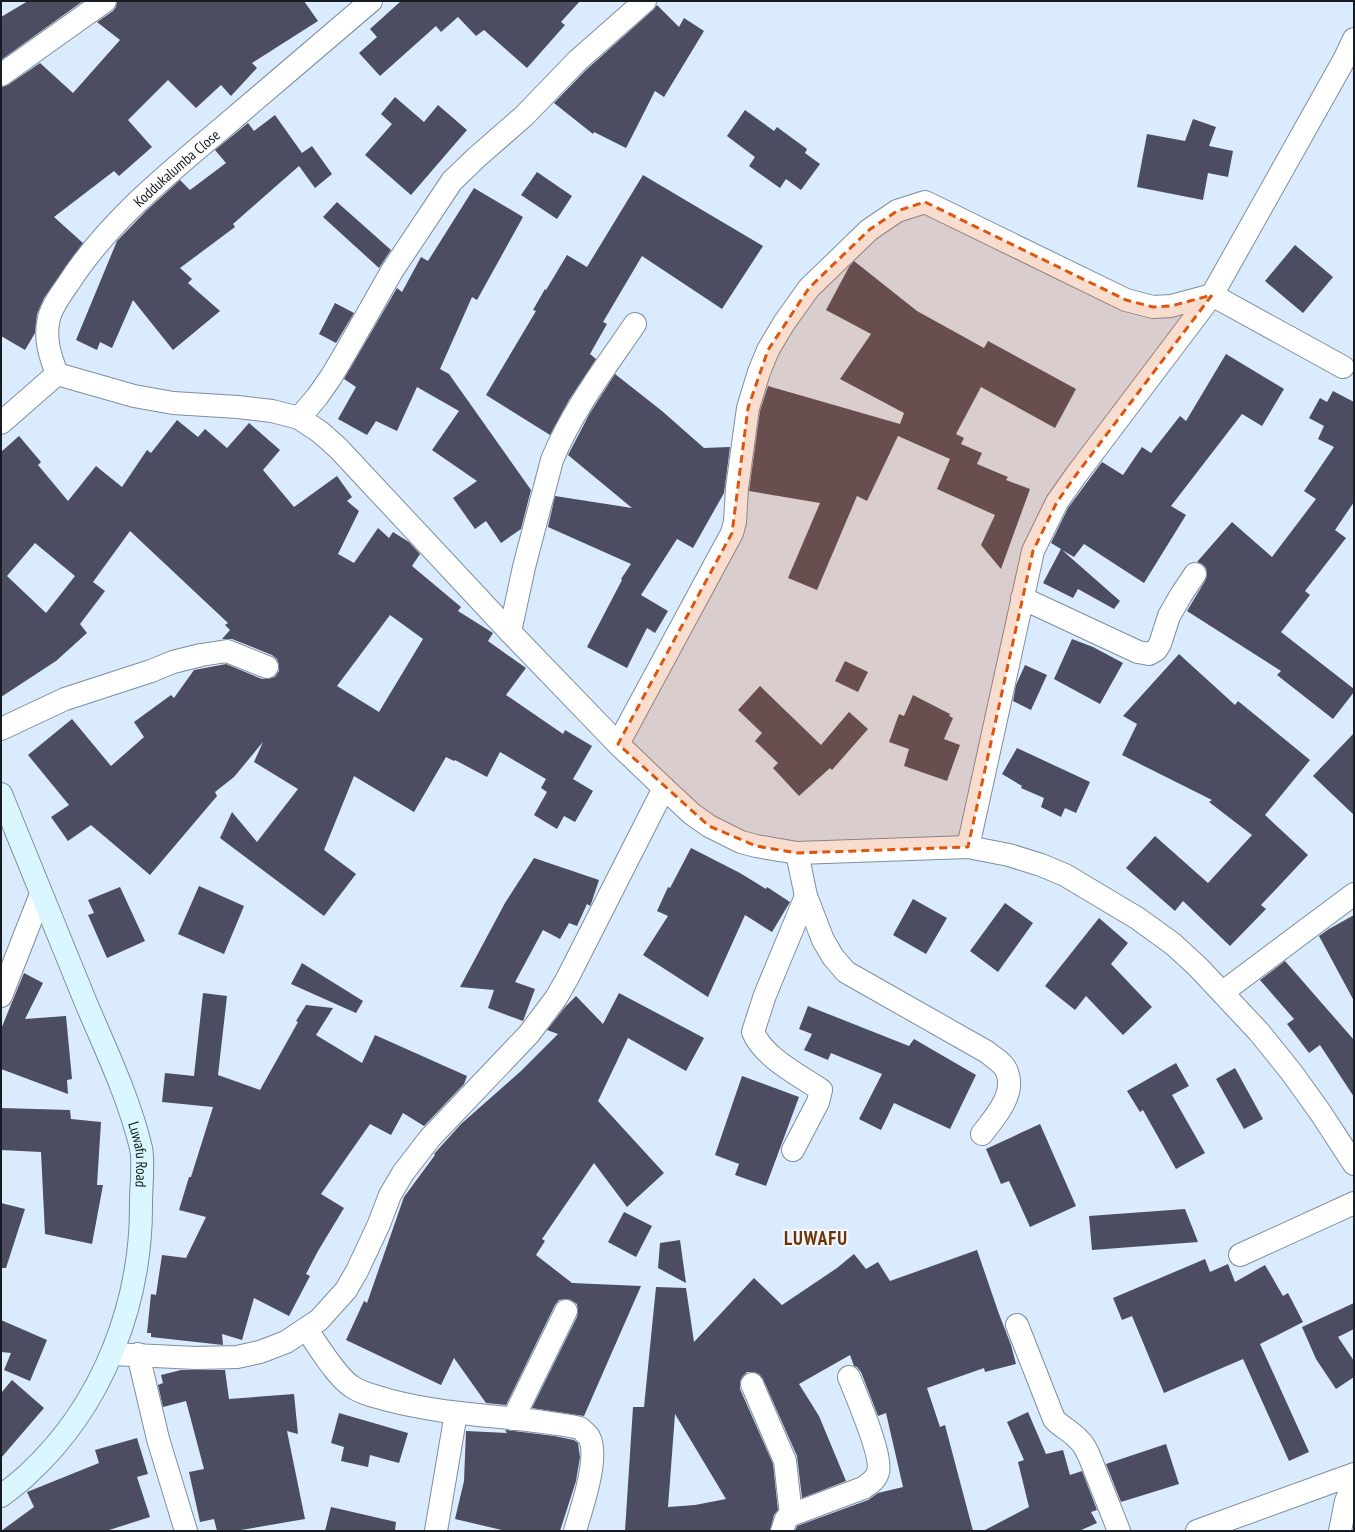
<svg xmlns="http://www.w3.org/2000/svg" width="1355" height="1532" font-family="'PT Sans Narrow',sans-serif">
	<rect width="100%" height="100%" fill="#daebfe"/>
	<path fill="#4c4d60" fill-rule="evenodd" d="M 28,1 L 83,1 L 1,60 L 1,17 Z
		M 117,1 L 304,1 L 318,21 L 252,63 L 257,68 L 231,96 L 221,85 L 196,108 L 168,80 L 128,120 L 152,147 L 119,176 L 114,171 L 54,217 L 83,243 L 44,298 L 37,314 L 35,333 L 25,350 L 1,336 L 1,87 L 8,85 L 40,63 L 73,93 L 120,40 L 97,22 L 113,11 L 116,7 Z
		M 401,1 L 580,1 L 561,22 L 565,25 L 527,68 L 484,30 L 476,36 L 458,17 L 441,32 L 436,26 L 380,76 L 359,53 L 377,37 L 370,29 Z
		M 657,5 L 679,27 L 684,18 L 704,31 L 664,97 L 655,91 L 626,148 L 594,132 L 593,134 L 554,103 L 586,70 L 653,10 Z
		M 395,97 L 424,122 L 438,105 L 467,130 L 411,195 L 365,155 L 392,124 L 381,114 Z
		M 745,110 L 774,131 L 777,127 L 807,149 L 805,153 L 820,164 L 801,190 L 786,179 L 780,188 L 749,166 L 755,157 L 727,136 Z
		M 275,115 L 302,153 L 312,146 L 332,174 L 315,188 L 299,166 L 233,224 L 235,227 L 180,268 L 192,279 L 188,283 L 220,311 L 173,350 L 133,300 L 112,348 L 100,342 L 97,350 L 76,340 L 117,241 L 147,210 L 180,180 L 190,190 L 226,163 L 215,150 L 248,123 L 254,131 Z
		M 1193,119 L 1216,127 L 1209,146 L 1233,151 L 1228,177 L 1208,173 L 1203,200 L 1137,187 L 1147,134 L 1185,141 Z
		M 537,172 L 572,196 L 557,219 L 521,195 Z
		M 643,175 L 763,246 L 722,309 L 642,256 L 603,322 L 607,324 L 590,354 L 596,359 L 569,400 L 550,435 L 486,395 L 536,311 L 533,310 L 545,289 L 546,290 L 567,255 L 587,267 Z
		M 474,188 L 523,217 L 477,300 L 472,297 L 440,369 L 449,374 L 531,490 L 521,529 L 501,543 L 486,521 L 475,529 L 453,498 L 477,481 L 432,450 L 459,411 L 417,387 L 397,431 L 376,421 L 367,435 L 338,419 L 356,387 L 344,379 L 397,288 L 402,292 L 421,257 L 428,261 Z
		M 337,202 L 391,250 L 379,268 L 323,217 Z
		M 1295,245 L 1333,277 L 1303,313 L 1265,281 Z
		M 854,261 L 917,311 L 984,348 L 988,341 L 1076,389 L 1055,428 L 981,387 L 956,434 L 964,438 L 961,444 L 982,453 L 977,464 L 1008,477 L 1006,480 L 1030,489 L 1001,569 L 981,545 L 995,515 L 937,489 L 950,459 L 898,436 L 867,501 L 857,496 L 817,590 L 788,578 L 820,503 L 749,491 L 760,411 L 768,386 L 900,424 L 904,413 L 840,379 L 871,334 L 826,310 L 849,267 Z
		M 335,303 L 354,313 L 336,343 L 319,334 Z
		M 1226,354 L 1284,389 L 1262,426 L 1242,414 L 1171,506 L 1186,515 L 1144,583 L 1084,544 L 1074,557 L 1062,550 L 1120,601 L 1114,609 L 1078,589 L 1073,598 L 1043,583 L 1061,549 L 1051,543 L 1068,508 L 1102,462 L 1123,475 L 1142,447 L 1151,453 L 1180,416 L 1186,421 Z
		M 615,374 L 662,411 L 704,448 L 730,447 L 724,493 L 693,548 L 677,539 L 641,595 L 668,611 L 655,633 L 647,628 L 627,668 L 587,647 L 622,580 L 621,579 L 631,564 L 548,527 L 555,496 L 632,508 L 568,455 L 590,413 Z
		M 1333,391 L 1354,402 L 1354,502 L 1335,530 L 1346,538 L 1305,591 L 1310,595 L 1281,632 L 1354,689 L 1354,692 L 1333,719 L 1277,675 L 1281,671 L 1187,611 L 1205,581 L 1207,575 L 1206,568 L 1202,564 L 1197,562 L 1232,522 L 1272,557 L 1316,499 L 1304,491 L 1334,447 L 1318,439 L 1324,426 L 1309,418 L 1320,398 L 1327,402 Z
		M 177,420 L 198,437 L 205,429 L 227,448 L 249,423 L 280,450 L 263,470 L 294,507 L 337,476 L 352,497 L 347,501 L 359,511 L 338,554 L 354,563 L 378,528 L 389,538 L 393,532 L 409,542 L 420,554 L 412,566 L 461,607 L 458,611 L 493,633 L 488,641 L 526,668 L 506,695 L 563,734 L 565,730 L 592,746 L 573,779 L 593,791 L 575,822 L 564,816 L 557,829 L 534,815 L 547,792 L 541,788 L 546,779 L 500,752 L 487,777 L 455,760 L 454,761 L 446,757 L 414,812 L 354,776 L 324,850 L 356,874 L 324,916 L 220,838 L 232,812 L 257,842 L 298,789 L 254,762 L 263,742 L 234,777 L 215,792 L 217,796 L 150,875 L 91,825 L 68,841 L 51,817 L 69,805 L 28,755 L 72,719 L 111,766 L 144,737 L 134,722 L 171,695 L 174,698 L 194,670 L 226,664 L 262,679 L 268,679 L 275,677 L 279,671 L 279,665 L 277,659 L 272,655 L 232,639 L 222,639 L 230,630 L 225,625 L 228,623 L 130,531 L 93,582 L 105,591 L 80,624 L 87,633 L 56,661 L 1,697 L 1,452 L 19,436 L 41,462 L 38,465 L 68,501 L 96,466 L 122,487 L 147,450 L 151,453 ZM 35,543 L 75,576 L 46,613 L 7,576 ZM 390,615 L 423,639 L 379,712 L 337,686 Z
		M 1072,639 L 1093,647 L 1123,663 L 1100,704 L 1054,679 Z
		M 1179,654 L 1235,705 L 1238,701 L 1310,760 L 1265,815 L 1308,855 L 1261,905 L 1266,909 L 1230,946 L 1183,901 L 1175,911 L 1126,868 L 1155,836 L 1208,883 L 1252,835 L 1209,802 L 1212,800 L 1122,755 L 1137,724 L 1123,716 Z
		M 845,661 L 868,672 L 858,692 L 835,681 Z
		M 1025,665 L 1047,675 L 1031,710 L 1013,701 L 1016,685 Z
		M 760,686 L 821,745 L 849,712 L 868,729 L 832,770 L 830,768 L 799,796 L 773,768 L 778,763 L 755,741 L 762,733 L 738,710 Z
		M 913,695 L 950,714 L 949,716 L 953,718 L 944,739 L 960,745 L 947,781 L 904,766 L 909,749 L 889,742 L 899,714 L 904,716 Z
		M 1354,733 L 1354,815 L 1313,776 Z
		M 1017,748 L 1090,782 L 1076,813 L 1065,808 L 1061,817 L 1041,807 L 1044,798 L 1021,788 L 1022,786 L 1002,774 Z
		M 691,848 L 740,873 L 766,889 L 767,887 L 790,902 L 772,932 L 745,915 L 708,997 L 643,955 L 668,916 L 657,911 L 668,887 L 670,888 Z
		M 534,858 L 599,880 L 591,904 L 590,906 L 587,904 L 577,926 L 569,923 L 560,939 L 543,930 L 515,982 L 535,989 L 523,1021 L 488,1008 L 494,990 L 460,987 L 505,903 Z
		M 199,886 L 244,906 L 224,954 L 178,934 Z
		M 120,887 L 145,941 L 107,958 L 88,915 L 94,913 L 88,900 Z
		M 913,899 L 947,918 L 926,954 L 893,935 Z
		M 1005,903 L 1033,923 L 998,972 L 970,951 Z
		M 1354,915 L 1354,1001 L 1319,936 L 1329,929 Z
		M 1099,918 L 1128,943 L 1111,964 L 1152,1007 L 1123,1035 L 1086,996 L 1075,1010 L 1045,986 Z
		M 1285,961 L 1354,1040 L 1354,1097 L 1320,1045 L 1309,1053 L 1287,1024 L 1294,1019 L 1260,980 Z
		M 302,963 L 363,1001 L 356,1013 L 291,984 Z
		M 24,973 L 43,983 L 25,1019 L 66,1016 L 72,1079 L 67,1080 L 68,1094 L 1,1069 L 1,1029 Z
		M 203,993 L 227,996 L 218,1075 L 260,1090 L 298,1022 L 296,1021 L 306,1005 L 333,1008 L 316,1035 L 362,1063 L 375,1035 L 467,1076 L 464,1084 L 424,1126 L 403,1113 L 391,1135 L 370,1124 L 321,1194 L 344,1208 L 318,1251 L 306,1274 L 310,1276 L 289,1316 L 254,1298 L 242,1340 L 222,1334 L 223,1345 L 151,1337 L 151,1333 L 147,1333 L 151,1294 L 156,1295 L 162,1255 L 186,1258 L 206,1217 L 179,1210 L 189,1177 L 191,1177 L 213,1107 L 162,1102 L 165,1073 L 194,1076 Z
		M 619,993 L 704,1038 L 686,1071 L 628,1038 L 598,1101 L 664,1173 L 627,1207 L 594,1163 L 542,1239 L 545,1241 L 536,1255 L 572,1283 L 641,1286 L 584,1416 L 532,1408 L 577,1317 L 578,1311 L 577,1304 L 571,1300 L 566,1299 L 559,1300 L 555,1305 L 506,1405 L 486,1403 L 454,1358 L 441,1385 L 346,1340 L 364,1301 L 367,1303 L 404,1197 L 435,1155 L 434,1154 L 461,1124 L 521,1071 L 558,1034 L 547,1030 L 565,1007 L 576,996 L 603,1024 Z
		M 808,1006 L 909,1046 L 914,1039 L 976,1075 L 950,1129 L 894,1103 L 881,1130 L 859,1119 L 882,1074 L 831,1053 L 828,1060 L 804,1050 L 812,1034 L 799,1029 Z
		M 1176,1063 L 1189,1086 L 1172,1095 L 1205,1153 L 1176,1169 L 1143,1110 L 1140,1112 L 1127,1091 Z
		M 1235,1068 L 1263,1119 L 1244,1129 L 1216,1079 Z
		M 742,1076 L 799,1097 L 766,1186 L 735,1175 L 739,1164 L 715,1155 Z
		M 1,1108 L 70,1110 L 71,1119 L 101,1122 L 97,1185 L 103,1185 L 92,1244 L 45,1234 L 41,1152 L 1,1150 Z
		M 1040,1124 L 1076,1206 L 1030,1227 L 1009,1181 L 1001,1184 L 986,1149 Z
		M 1,1203 L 25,1209 L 6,1268 L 1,1268 Z
		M 1185,1209 L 1198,1242 L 1092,1250 L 1089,1216 Z
		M 624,1212 L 652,1226 L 636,1257 L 608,1242 Z
		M 680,1240 L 686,1283 L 658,1268 L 660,1243 Z
		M 977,1250 L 999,1314 L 1011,1345 L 1016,1364 L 985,1372 L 984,1368 L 927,1388 L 940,1427 L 945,1425 L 973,1531 L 795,1531 L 797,1526 L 868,1500 L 878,1493 L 903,1487 L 886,1413 L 878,1416 L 861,1372 L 857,1367 L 854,1366 L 850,1355 L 799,1384 L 819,1416 L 846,1481 L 802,1498 L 797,1456 L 763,1379 L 759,1374 L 754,1372 L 747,1372 L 742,1377 L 740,1382 L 740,1389 L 773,1464 L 778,1510 L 774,1515 L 770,1531 L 625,1531 L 633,1407 L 644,1407 L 656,1287 L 686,1288 L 694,1342 L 754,1278 L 782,1305 L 837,1268 L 854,1254 L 866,1269 L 878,1262 L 890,1281 ZM 675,1414 L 726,1499 L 695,1505 L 668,1507 Z
		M 1205,1259 L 1210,1272 L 1228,1264 L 1235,1282 L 1265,1265 L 1283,1296 L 1288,1293 L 1303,1322 L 1260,1344 L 1309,1452 L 1289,1461 L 1243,1359 L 1164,1393 L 1132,1316 L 1122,1320 L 1113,1298 Z
		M 1354,1303 L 1354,1329 L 1338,1337 L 1354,1361 L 1354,1377 L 1336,1389 L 1316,1359 L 1302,1327 Z
		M 1,1320 L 47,1340 L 30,1381 L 4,1370 L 11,1353 L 1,1352 Z
		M 181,1370 L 225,1370 L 229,1399 L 294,1394 L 298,1434 L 287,1431 L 305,1519 L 235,1531 L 217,1531 L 214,1519 L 200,1522 L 189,1472 L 204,1469 L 186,1401 L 163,1407 L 158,1385 L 163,1383 L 161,1375 Z
		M 12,1380 L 44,1408 L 1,1458 L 1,1393 Z
		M 1028,1412 L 1046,1454 L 1063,1450 L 1070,1475 L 1082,1471 L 1097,1510 L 1091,1512 L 1097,1523 L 1079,1531 L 983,1531 L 1029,1507 L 1018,1462 L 1024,1460 L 1007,1422 Z
		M 339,1413 L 408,1433 L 399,1463 L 370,1455 L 368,1467 L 341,1461 L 344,1447 L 331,1443 Z
		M 505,1430 L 554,1436 L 574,1440 L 578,1443 L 580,1457 L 576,1481 L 560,1531 L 506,1531 L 455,1519 L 464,1481 L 466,1431 L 507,1433 Z
		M 137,1438 L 148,1474 L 137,1477 L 150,1517 L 106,1531 L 1,1531 L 34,1507 L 27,1492 L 99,1463 L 95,1450 Z
		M 1166,1444 L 1179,1484 L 1121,1502 L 1106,1464 Z
		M 331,1507 L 396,1522 L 395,1531 L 325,1531 Z"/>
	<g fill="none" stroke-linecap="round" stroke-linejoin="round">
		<g stroke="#7e8e9f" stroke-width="24">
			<g id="street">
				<path d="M 1,75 L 105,1"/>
				<path id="s1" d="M 57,374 C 50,356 44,338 49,318 C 52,306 61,294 68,284 C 107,223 166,175 221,129 C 271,86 321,44 371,1"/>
				<path d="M 299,418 L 317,397 L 331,377 L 347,350 L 392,271 L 452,181 L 477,157 L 524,116 L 577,61 L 645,1"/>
				<path d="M 1,423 L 57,374 L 134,396 L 173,403 L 238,407 L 272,411 L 299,418 L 320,432 L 338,448 L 510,632 L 618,744 L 664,788 L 692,814 L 709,826 L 741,842 L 756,846 L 797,853 L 968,847 L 1009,855 L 1041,865 L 1065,875 L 1137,918 L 1173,944 L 1198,967 L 1259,1032 L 1292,1073 L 1320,1112 L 1354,1164"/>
				<path d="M 1022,598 L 1138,652 L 1149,654 L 1156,650 L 1160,644 L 1169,616 L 1181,595 L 1195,574"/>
				<path d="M 510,632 L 524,567 L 552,460 C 572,411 605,368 635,324"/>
				<path d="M 1,729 L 65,699 L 151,671 L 173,662 L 201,655 L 227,651 L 267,667"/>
				<path d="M 618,744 L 732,533 L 735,522 L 737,488 L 748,408 L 759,372 L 768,350 L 784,323 L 809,288 L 869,230 L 897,211 L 925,202 L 1126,300 L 1153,307 L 1171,306 L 1212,295 L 1343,367"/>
				<path d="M 968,847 L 1033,551 L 1057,502 L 1076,475 L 1212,295 L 1344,60 L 1354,39"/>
				<path d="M 797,853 L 806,896 L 823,940 L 833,957 L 846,972 L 987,1052 C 994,1058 1004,1063 1007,1072 C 1016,1094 995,1117 982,1134"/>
				<path d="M 1223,992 L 1354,894"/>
				<path d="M 1,996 L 41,894"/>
				<path d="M 793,1150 L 818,1102 L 821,1090 C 799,1075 763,1057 753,1032 L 765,995 L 806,896"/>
				<path d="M 1240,1255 L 1354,1203"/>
				<path d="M 1017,1325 L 1054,1419 C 1061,1427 1071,1431 1078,1439 C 1084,1444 1087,1451 1090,1458 L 1119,1531"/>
				<path d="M 306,1329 C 318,1345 335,1375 351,1386 C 362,1394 375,1396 388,1400 C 451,1417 517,1415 580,1428 C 583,1431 587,1434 589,1437 C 600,1458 581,1509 575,1531"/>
				<path d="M 112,1354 L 196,1358 L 237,1357 L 260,1352 L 286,1342 L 319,1320 L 346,1290 L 357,1271 L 379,1224 L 390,1195 L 403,1173 L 430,1138 L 529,1034 L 556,998 L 567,979 L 664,788"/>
				<path d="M 138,1354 L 158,1439 L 186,1531"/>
				<path d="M 752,1384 L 785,1461 L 791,1515"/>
				<path d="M 513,1419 L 566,1311"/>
				<path d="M 436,1531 L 456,1413"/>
				<path d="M 782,1531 L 786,1519 L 791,1515 L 863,1488 C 869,1484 876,1480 878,1472 C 883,1456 856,1395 849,1377"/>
				<path d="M 1197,1531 L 1354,1474"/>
				<path d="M 1340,1531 L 1346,1501 L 1354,1483"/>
			</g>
		</g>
		<g stroke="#7e8e9f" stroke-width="24">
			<g id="secondary">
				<path id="s2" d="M 1,794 C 29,864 58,933 86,1003 C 106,1050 129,1098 141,1148 C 144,1162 141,1187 141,1202 C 142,1303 103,1405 28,1474 C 20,1482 10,1489 1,1496"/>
			</g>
		</g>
		<use href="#street" stroke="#fff" stroke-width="22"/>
		<use href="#secondary" stroke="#daf6fe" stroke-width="22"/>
	</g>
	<path fill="#de560d" fill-opacity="0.2" stroke="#de560d" stroke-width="3" stroke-dasharray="8 5" stroke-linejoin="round" d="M 925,202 L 1126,300 L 1153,307 L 1171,306 L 1212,295 L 1076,475 L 1057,502 L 1033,551 L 968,847 L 797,853 L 756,846 L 709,826 L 618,744 L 732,533 L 748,408 L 768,350 L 809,288 L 869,230 L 897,211 Z"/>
	<g text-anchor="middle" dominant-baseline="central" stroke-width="4" stroke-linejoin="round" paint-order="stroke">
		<g font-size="15" fill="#161c22" stroke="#f0f7ff">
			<text stroke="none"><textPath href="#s1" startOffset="256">Koddukalumba Close</textPath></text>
			<text stroke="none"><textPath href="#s2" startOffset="387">Luwafu Road</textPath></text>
		</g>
		<g font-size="19" font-weight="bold" letter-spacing="1" fill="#6e3300" stroke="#f0f7ff">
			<text x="816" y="1238">LUWAFU</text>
		</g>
	</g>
	<rect width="1355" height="1532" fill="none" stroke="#161c22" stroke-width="4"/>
</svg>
